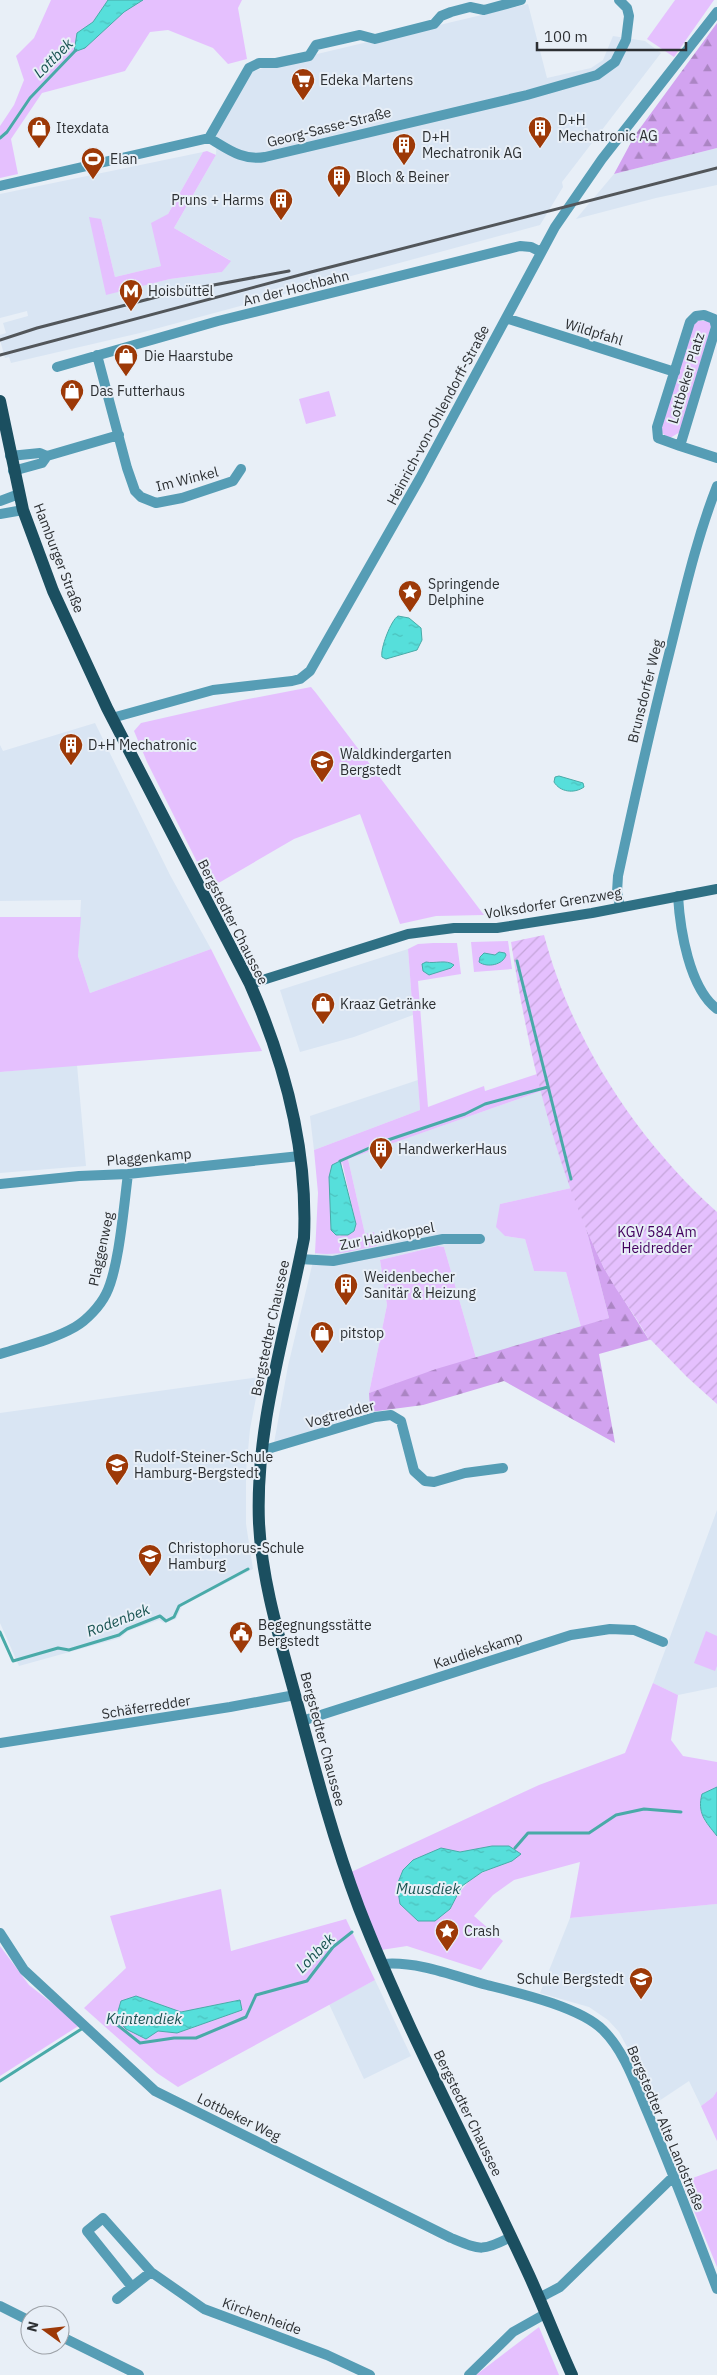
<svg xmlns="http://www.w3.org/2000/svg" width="717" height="2375" font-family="'IBM Plex Sans',sans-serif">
	<defs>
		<pattern id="forest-firs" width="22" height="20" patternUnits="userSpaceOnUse" patternTransform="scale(1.25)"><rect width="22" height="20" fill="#d2a3f0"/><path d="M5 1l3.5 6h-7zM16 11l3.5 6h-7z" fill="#ab85c3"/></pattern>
		<pattern id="garden-furrows" width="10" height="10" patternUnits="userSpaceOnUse" patternTransform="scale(1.25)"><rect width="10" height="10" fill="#e5c0fe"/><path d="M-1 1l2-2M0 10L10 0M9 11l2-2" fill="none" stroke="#c5a5da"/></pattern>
		<pattern id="water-ripples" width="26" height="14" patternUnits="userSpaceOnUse" patternTransform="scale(1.25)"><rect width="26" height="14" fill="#56dfdb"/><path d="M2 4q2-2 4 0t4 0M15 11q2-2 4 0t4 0" fill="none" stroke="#4bc0bc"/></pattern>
	</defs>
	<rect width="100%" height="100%" fill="#e8eff7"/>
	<path fill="#d9e5f3" d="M 528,4 L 547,78 L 591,68 L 603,60 L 613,36 L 645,41 L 661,53 L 562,182 L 563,187 L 540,225 L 140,333 L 11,363 L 9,357 L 5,358 L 0,340 L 0,335 L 6,333 L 3,323 L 28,316 L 27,311 L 0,318 L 0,194 L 203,152 L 168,214 L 161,266 L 115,277 L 101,219 L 106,294 L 170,279 L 222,272 L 230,260 L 174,228 L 216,155 L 217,126 L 248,73 L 275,64 Z
		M 717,148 L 717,185 L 656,198 L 576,219 L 614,174 Z
		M 95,723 L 170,875 L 211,949 L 90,993 L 78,956 L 81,900 L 0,901 L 0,745 L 3,751 Z
		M 408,949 L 413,1015 L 354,1037 L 300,1052 L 280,990 Z
		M 77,1065 L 86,1166 L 0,1173 L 0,1072 Z
		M 418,1080 L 420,1110 L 314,1150 L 310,1116 Z
		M 541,1091 L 571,1188 L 500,1204 L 505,1236 L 525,1239 L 534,1271 L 566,1272 L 581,1327 L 476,1358 L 444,1247 L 438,1246 L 380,1260 L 387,1305 L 369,1393 L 370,1412 L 274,1443 L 288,1366 L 315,1253 L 322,1254 L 340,1252 L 377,1246 L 365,1234 L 348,1159 Z
		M 260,1377 L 250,1429 L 246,1472 L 246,1524 L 253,1569 L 182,1606 L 176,1619 L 164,1623 L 159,1620 L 128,1631 L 120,1638 L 19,1666 L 0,1623 L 0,1413 Z
		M 717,1510 L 717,1687 L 678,1695 L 653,1683 Z
		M 717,1904 L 717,2091 L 713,2097 L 701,2106 L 689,2081 L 656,2103 L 653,2089 L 640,2071 L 619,2032 L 608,2020 L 589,2007 L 540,1993 L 570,1918 Z
		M 375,1980 L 411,2056 L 364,2079 L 329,2004 Z"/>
	<path fill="#e5c0fe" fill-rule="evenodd" d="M 51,0 L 108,0 L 93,22 L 77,33 L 85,48 L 124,12 L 143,0 L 242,0 L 238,8 L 247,59 L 228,64 L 213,48 L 168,30 L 150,32 L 125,71 L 42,93 L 11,139 L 18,174 L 0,178 L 0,126 L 14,105 L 24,80 L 16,56 L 34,38 Z
		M 675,0 L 714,0 L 674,57 L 647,39 Z
		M 207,151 L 216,155 L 174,228 L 231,261 L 222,272 L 170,279 L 106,295 L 89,217 L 101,219 L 115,277 L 161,266 L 151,223 L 168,214 L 203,152 Z
		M 698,321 L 710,321 L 712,323 L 680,432 L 670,438 L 663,434 L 661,430 L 692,326 Z
		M 329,391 L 336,416 L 306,424 L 299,399 Z
		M 311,687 L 316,693 L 484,915 L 436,916 L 400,924 L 360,814 L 294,839 L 210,888 L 147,762 L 134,731 L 141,723 L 238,701 Z
		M 0,917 L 81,917 L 78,956 L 90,993 L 211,949 L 262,1051 L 0,1072 Z
		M 508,941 L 512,969 L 474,972 L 471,942 Z
		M 433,943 L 457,943 L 461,974 L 418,981 L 428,1107 L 484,1086 L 485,1091 L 537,1074 L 541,1091 L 348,1159 L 365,1234 L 374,1232 L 377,1246 C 358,1249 334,1257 315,1253 L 318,1193 L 314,1150 L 420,1110 L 408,949 L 418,944 ZM 342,1162 L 356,1224 L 340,1236 L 333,1233 Z
		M 571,1188 L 586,1228 L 609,1318 L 581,1327 L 566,1272 L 534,1271 L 525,1239 L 505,1236 L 496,1227 L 500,1204 Z
		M 438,1246 L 444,1247 L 476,1358 L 369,1393 L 387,1305 L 380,1260 Z
		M 706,1631 L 717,1636 L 717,1666 L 715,1671 L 694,1663 Z
		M 653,1683 L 678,1695 L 671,1740 L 683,1756 L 717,1762 L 717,1787 L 702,1794 L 704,1820 L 717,1836 L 717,1904 L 570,1918 L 580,1862 L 514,1880 L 493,1895 L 474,1916 L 503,1941 L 481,1970 L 407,1946 L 381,1950 L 349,1873 L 539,1785 L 625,1753 ZM 492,1846 L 509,1846 L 512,1861 C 477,1874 468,1875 450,1909 L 400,1904 L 397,1885 L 403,1870 L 441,1848 L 460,1852 Z
		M 221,1889 L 231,1951 L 346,1919 L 375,1980 L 178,2087 L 157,2073 L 84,2008 L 126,1968 L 110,1916 ZM 136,1996 L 181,2012 L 239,2000 L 242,2010 L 177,2033 L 158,2031 Z
		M 0,1946 L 29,1985 L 80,2025 L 0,2076 Z
		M 717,2091 L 717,2141 L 701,2106 L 713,2097 Z
		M 717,2169 L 717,2267 L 682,2182 Z
		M 539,2327 L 559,2375 L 476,2375 Z"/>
	<path fill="url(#forest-firs)" d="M 717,23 L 717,148 L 614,174 L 635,135 Z
		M 586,1228 L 604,1268 L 649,1340 L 599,1354 L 615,1443 L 504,1381 L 423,1405 L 370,1412 L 369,1393 L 436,1369 L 609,1318 Z"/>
	<path fill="url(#garden-furrows)" d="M 544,935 C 572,1041 636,1139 717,1212 L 717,1404 L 687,1377 L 651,1340 L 649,1340 C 636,1315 616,1292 603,1266 C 554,1165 528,1052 511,942 Z"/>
	<path fill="url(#water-ripples)" stroke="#49aaa8" d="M 108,0 L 143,0 L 124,12 L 85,48 L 74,52 L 77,33 L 93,22 Z
		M 398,616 L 409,618 L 421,628 L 422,640 L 417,650 L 386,659 L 382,657 C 380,649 391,620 398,616 Z
		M 559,776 L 583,783 L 584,787 C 574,794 560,792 554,782 L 555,777 Z
		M 499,952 L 505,953 L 506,955 C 503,965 487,968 479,962 L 480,957 L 484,953 L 495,955 Z
		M 426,962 C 435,964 446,959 454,965 L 451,968 L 429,975 L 423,971 L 422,964 Z
		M 340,1161 L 356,1224 L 354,1231 L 348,1235 L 336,1235 L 331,1230 L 329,1177 L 332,1165 Z
		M 717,1787 L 717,1836 C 705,1821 697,1813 702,1794 Z
		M 492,1846 L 509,1846 L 521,1854 L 512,1861 L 482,1872 L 462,1886 L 450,1909 L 435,1921 L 418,1921 L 400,1904 L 397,1885 L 403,1870 L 413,1860 L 441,1848 L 460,1852 Z
		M 136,1996 L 181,2012 L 240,2000 L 242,2010 L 177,2033 L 158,2031 L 146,2039 L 126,2029 L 116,2018 L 121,2001 Z"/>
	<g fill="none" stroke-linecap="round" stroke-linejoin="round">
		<path stroke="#49aaa8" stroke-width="3" d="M 0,138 L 7,132 L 30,98 L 76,50
			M 517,961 L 571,1179
			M 340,1161 L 385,1141 L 465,1114 L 485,1104 L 548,1087
			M 0,1632 L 13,1661 L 58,1648 L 69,1650 L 119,1635 L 127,1629 L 160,1616 L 166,1621 L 174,1617 L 179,1606 L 248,1569
			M 515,1848 L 528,1833 L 589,1833 L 616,1815 L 644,1809 L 681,1812
			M 110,2019 L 140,2043 L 174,2038 L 196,2038 L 246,2017 L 256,1995 L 307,1981 L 333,1947 L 352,1932
			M 0,2081 L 83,2028"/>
		<path stroke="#569db5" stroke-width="10" d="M 209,138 L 249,68 L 259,63 L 276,63 L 309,56 L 316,45 L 360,35 L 375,39 L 434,24 L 441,16 L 451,12 L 470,7 L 484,10 L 521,0
			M 0,186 L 209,138 C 228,149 242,161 265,157 L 527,95 L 597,75 L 615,62 L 626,40 L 629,16 L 627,8 L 619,0
			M 704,315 L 714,319 L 716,327 L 680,446 L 658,438 L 657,427 L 690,322 L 696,316 Z
			M 506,318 L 675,372
			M 97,355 L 127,468 L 135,491 L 141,497 L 156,503 L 182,498 L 233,481 L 241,469
			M 57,367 L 218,321 L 520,246 L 531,247 L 541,252
			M 680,446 L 717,458
			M 10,456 L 40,453 L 47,456
			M 13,471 L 42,463 L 47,456 L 119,435
			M 0,501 L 19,494
			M 0,514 L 23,510
			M 112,718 L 213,690 L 292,681 L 300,679 L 310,671 L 420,478 L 555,227 L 602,159 L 717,12
			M 678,896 C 680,929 689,988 717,1009
			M 620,906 L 617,892 L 618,876 C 634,801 651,725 670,650 C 684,594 696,540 717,486
			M 0,1184 L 79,1176 L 128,1174 L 300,1156
			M 300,1259 L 333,1261 L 443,1239 L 480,1239
			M 0,1354 C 25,1346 52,1340 75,1327 C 87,1320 100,1306 106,1294 C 119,1269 124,1204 128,1174
			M 261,1451 L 375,1417 L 391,1415 L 401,1421 L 414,1471 L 425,1481 L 434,1482 L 465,1473 L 503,1468
			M 302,1721 L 571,1635 L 610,1629 L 634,1630 L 663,1642
			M 0,1743 L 230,1707 L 295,1695
			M 0,1933 L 24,1970 L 155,2091 L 451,2238 C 480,2250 482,2252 511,2237
			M 383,1964 C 418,1961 454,1976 487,1985 C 519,1993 580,2007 603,2030 C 626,2053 636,2087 649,2116 C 673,2173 695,2231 717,2289
			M 103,2218 L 151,2272 L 132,2287 L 87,2231 Z
			M 151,2272 L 204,2309 L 327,2355 L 370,2375
			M 539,2298 L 560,2287 L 674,2176
			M 117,2299 L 132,2287
			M 0,2306 L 30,2321
			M 60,2336 L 139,2375
			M 469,2375 L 513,2332 L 545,2314"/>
		<path stroke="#2f7084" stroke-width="10" d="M 250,984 L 408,934 L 454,928 L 497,928 L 592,913 L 717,889"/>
		<path stroke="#1b4f60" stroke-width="12" d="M 0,401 L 23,510 L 53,591 L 107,708 L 250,984 C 285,1064 308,1150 304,1238 C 286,1332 255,1426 259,1523 C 262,1585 282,1646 298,1706 C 316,1774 334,1842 359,1908 C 408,2034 473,2153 529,2275 C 544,2308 557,2342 572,2375"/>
		<path stroke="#52565a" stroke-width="3" d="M 0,340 L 37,328 L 176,292 L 289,271
			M 0,355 L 311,272 L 717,168"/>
	</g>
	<defs>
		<g id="supermarket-pin" transform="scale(1.25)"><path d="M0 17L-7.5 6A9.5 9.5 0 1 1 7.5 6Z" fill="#9d3907" stroke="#e8eff7"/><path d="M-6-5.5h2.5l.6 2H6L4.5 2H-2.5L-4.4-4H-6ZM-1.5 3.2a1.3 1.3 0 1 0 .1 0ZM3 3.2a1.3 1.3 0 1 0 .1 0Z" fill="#fff"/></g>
		<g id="shop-pin" transform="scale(1.25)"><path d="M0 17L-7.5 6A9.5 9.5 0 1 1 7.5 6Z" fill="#9d3907" stroke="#e8eff7"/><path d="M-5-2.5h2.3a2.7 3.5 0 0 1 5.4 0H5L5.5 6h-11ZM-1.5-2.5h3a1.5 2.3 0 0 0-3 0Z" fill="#fff"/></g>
		<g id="building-pin" transform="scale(1.25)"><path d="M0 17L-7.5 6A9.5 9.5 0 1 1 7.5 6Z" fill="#9d3907" stroke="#e8eff7"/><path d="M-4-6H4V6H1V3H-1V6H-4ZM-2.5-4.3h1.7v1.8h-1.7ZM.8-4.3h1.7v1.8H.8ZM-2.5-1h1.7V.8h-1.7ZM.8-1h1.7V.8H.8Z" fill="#fff"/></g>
		<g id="stadium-pin" transform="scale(1.25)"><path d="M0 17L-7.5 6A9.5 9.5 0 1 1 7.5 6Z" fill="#9d3907" stroke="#e8eff7"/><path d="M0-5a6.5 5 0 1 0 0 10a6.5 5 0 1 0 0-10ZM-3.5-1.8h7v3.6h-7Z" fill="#fff"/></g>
		<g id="metro-pin" transform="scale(1.25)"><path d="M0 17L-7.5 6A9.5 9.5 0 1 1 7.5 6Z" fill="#9d3907" stroke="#e8eff7"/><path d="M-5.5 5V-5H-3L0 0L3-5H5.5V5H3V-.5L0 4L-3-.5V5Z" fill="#fff"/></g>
		<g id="sight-pin" transform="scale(1.25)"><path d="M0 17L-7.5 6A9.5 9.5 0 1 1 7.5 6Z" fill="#9d3907" stroke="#e8eff7"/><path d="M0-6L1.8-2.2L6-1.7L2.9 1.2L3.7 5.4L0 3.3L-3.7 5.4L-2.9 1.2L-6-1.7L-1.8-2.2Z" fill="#fff"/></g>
		<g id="school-pin" transform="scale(1.25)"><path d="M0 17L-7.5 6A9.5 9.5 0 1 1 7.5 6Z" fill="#9d3907" stroke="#e8eff7"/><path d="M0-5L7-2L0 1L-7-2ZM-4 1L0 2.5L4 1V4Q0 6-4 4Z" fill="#fff"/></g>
		<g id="civic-pin" transform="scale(1.25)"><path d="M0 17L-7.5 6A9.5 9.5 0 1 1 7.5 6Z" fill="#9d3907" stroke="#e8eff7"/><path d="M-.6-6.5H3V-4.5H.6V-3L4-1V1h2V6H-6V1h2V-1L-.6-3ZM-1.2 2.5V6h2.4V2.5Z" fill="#fff"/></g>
	</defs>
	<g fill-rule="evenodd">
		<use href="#supermarket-pin" x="303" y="80"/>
		<use href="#shop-pin" x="39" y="128"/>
		<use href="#building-pin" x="540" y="128"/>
		<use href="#building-pin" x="404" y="145"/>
		<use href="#stadium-pin" x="93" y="159"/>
		<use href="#building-pin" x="339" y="177"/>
		<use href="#building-pin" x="281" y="200"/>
		<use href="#metro-pin" x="131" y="291"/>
		<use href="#shop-pin" x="126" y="356"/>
		<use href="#shop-pin" x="72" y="391"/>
		<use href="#sight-pin" x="410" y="592"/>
		<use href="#building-pin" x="71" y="745"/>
		<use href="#school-pin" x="322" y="762"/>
		<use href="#shop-pin" x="323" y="1004"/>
		<use href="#building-pin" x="381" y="1149"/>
		<use href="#building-pin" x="346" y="1285"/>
		<use href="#shop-pin" x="322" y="1333"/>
		<use href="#school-pin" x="117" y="1465"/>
		<use href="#school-pin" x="150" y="1556"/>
		<use href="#civic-pin" x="241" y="1633"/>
		<use href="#sight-pin" x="447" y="1931"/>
		<use href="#school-pin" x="641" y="1979"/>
	</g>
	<g text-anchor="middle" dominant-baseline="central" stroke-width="4" stroke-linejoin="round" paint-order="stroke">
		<g font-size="14" fill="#2c2f32" stroke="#e8eff7" text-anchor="start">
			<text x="320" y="80">Edeka Martens</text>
			<text x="558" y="120">D+H<tspan x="558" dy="16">Mechatronic AG</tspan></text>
			<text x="56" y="128">Itexdata</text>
			<text x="422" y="137">D+H<tspan x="422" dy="16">Mechatronik AG</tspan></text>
			<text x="110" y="159">Elan</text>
			<text x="356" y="177">Bloch &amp; Beiner</text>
			<text x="264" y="200" text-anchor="end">Pruns + Harms</text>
			<text x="148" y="291">Hoisbüttel</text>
			<text x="144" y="356">Die Haarstube</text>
			<text x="90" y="391">Das Futterhaus</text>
			<text x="428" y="584">Springende<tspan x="428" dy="16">Delphine</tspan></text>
			<text x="88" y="745">D+H Mechatronic</text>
			<text x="340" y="754">Waldkindergarten<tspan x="340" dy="16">Bergstedt</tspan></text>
			<text x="340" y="1004">Kraaz Getränke</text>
			<text x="398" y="1149">HandwerkerHaus</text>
			<text x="364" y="1277">Weidenbecher<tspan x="364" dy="16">Sanitär &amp; Heizung</tspan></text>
			<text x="340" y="1333">pitstop</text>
			<text x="134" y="1457">Rudolf-Steiner-Schule<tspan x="134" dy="16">Hamburg-Bergstedt</tspan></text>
			<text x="168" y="1548">Christophorus-Schule<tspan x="168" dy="16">Hamburg</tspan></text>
			<text x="258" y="1625">Begegnungsstätte<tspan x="258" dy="16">Bergstedt</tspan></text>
			<text x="464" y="1931">Crash</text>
			<text x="624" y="1979" text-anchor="end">Schule Bergstedt</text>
		</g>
		<g font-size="14" fill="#2c2f32" stroke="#e8eff7">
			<text transform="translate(329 127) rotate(-14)">Georg-Sasse-Straße</text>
			<text transform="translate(296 288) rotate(-14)">An der Hochbahn</text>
			<text transform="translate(594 332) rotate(17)">Wildpfahl</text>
			<text transform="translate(686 378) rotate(-73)">Lottbeker Platz</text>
			<text transform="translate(438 415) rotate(-62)">Heinrich-von-Ohlendorff-Straße</text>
			<text transform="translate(187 479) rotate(-14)">Im Winkel</text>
			<text transform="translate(59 558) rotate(69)">Hamburger Straße</text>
			<text transform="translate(645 691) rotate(-76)">Brunsdorfer Weg</text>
			<text transform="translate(553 903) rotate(-9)">Volksdorfer Grenzweg</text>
			<text transform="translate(233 922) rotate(63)">Bergstedter Chaussee</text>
			<text transform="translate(149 1157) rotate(-5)">Plaggenkamp</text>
			<text transform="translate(387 1236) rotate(-11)">Zur Haidkoppel</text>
			<text transform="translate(101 1249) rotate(-78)">Plaggenweg</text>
			<text transform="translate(270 1328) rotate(-78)">Bergstedter Chaussee</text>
			<text transform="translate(340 1414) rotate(-15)">Vogtredder</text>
			<text transform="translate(478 1650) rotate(-18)">Kaudiekskamp</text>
			<text transform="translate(146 1707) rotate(-9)">Schäferredder</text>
			<text transform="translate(323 1739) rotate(75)">Bergstedter Chaussee</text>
			<text transform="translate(468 2113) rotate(64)">Bergstedter Chaussee</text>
			<text transform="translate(239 2117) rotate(26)">Lottbeker Weg</text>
			<text transform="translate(666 2128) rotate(67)">Bergstedter Alte Landstraße</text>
			<text transform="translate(262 2316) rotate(20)">Kirchenheide</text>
		</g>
		<g font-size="14" fill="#42005e" stroke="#e8eff7">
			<text x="657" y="1232">KGV 584 Am<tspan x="657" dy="16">Heidredder</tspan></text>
		</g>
		<g font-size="15" font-style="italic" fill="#185351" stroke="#e8eff7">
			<text transform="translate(53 58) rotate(-45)">Lottbek</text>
			<text transform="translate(118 1620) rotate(-21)">Rodenbek</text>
			<text x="428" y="1888">Muusdiek</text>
			<text transform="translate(315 1953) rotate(-46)">Lohbek</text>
			<text x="144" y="2018">Krintendiek</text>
		</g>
	</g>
	<g transform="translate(45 2330) rotate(285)"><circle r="24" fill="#e8eff7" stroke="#9da2a8"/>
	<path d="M0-4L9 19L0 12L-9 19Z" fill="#9d3907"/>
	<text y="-8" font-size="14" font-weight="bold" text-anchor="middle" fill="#2c2f32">N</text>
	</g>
	<path d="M537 42v8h149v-8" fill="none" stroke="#2c2f32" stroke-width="2.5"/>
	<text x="544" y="42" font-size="15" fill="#2c2f32" stroke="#e8eff7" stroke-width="4" paint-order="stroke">100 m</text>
</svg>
